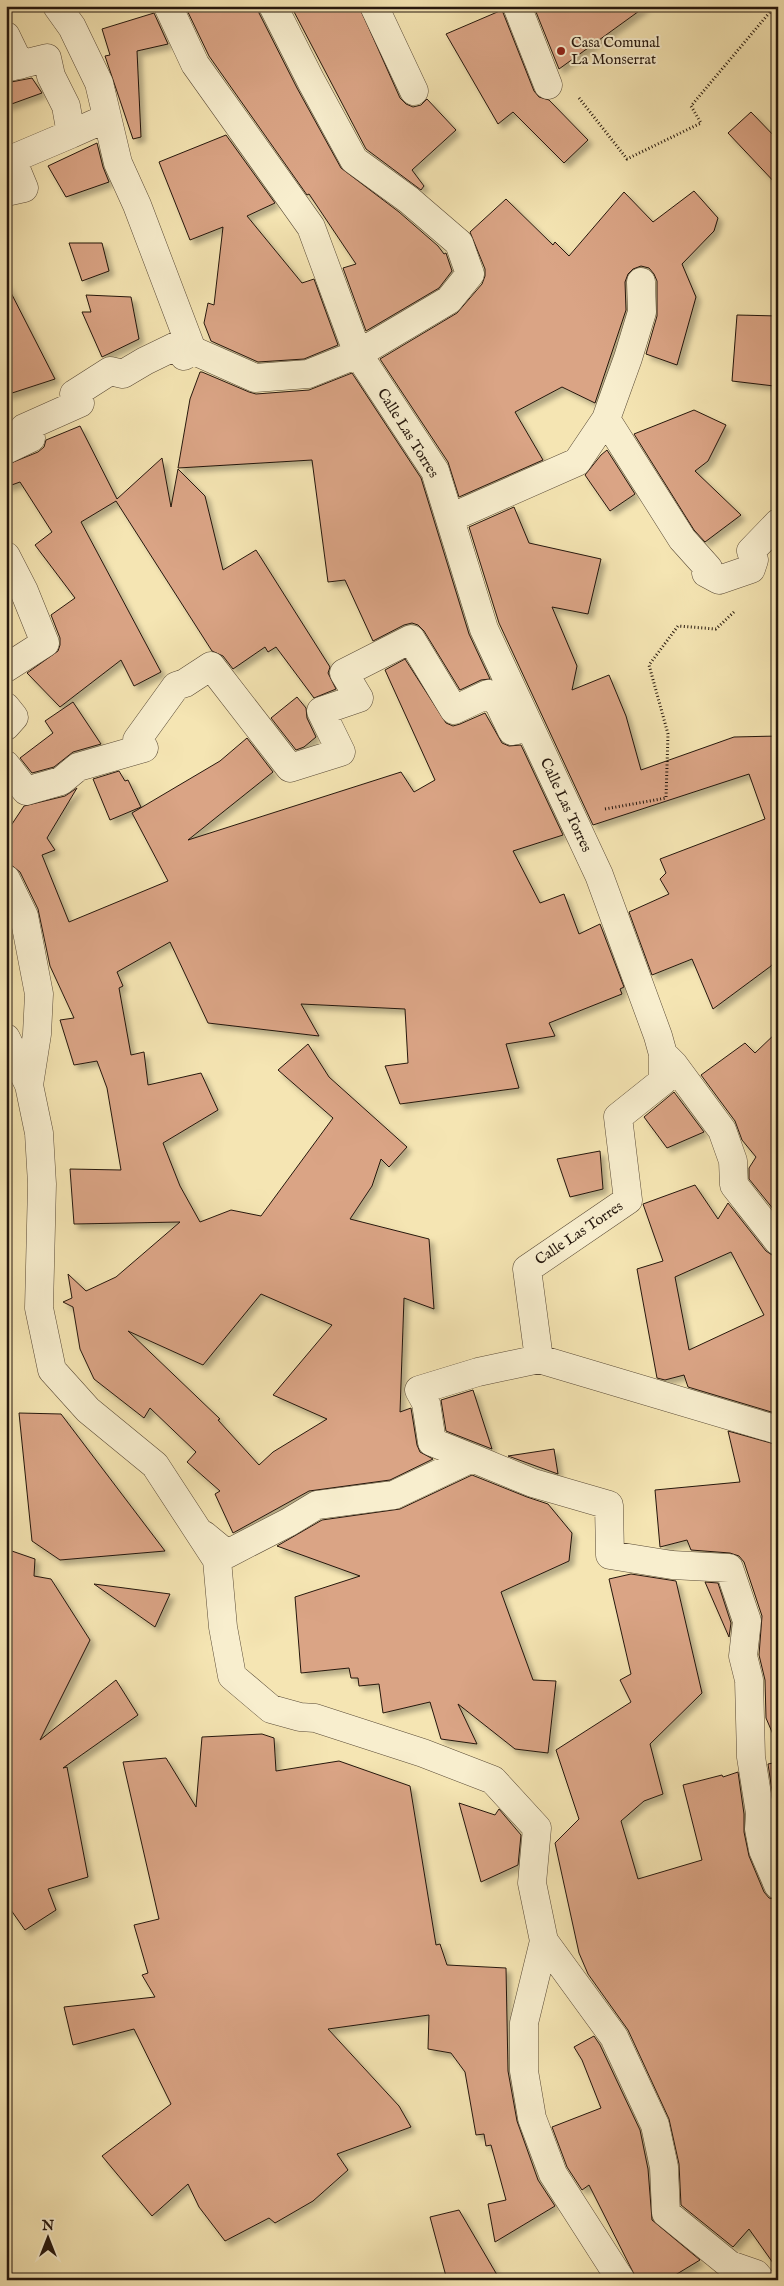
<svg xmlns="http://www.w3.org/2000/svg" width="784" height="2286" font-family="'IM FELL English',serif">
	<defs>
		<filter id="shadow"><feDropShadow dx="4.5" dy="4.5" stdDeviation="2.5" flood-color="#0004"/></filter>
	</defs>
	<rect width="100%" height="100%" fill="#f5e5b3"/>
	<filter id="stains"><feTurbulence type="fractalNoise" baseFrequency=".004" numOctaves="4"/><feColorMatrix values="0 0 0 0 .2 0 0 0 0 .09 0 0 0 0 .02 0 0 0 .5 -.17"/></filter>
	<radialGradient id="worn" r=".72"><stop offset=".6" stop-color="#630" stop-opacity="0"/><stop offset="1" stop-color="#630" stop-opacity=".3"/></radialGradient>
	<path fill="#daa485" stroke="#25170d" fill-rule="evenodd" filter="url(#shadow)" d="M 185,6 L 258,6 L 259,13 L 297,88 L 341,168 L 399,212 L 438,246 L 444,254 L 446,253 L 452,271 L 439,288 L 366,331 L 343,268 L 356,264 L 309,194 L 307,195 L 209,56 Z
		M 291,6 L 359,6 L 400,98 L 406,104 L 413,107 L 421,105 L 427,99 L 456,130 L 412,170 L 424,186 L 421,190 L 366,149 Z
		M 537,6 L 646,6 L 559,69 L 534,7 Z
		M 502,10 L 534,91 L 539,97 L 549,100 L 588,140 L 564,163 L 513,112 L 498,124 L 446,34 Z
		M 154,13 L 168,44 L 137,51 L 141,137 L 133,139 L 105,56 L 110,55 L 102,29 Z
		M 32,78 L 42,93 L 6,106 L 6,83 Z
		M 751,112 L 778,140 L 778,186 L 728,133 Z
		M 226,135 L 275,203 L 247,216 L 302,283 L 314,279 L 338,345 L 304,359 L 258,362 L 211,341 L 204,323 L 208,303 L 214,305 L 223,227 L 190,240 L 159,162 Z
		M 97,143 L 103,167 L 109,182 L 66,197 L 48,166 Z
		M 694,191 L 718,218 L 714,231 L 682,264 L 696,297 L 677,365 L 646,354 L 657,316 L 657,281 L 654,274 L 649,268 L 641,266 L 633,269 L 628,274 L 625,282 L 626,310 L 595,403 L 562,387 L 515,412 L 543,460 L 459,497 L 448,462 L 380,359 L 457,313 L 482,284 L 485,276 L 485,269 L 470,232 L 506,199 L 553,245 L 555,242 L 569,256 L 624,192 L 653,222 Z
		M 69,243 L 102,243 L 109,271 L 82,281 Z
		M 6,283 L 55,379 L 6,395 Z
		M 86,295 L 131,297 L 139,339 L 102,357 L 82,312 L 91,312 Z
		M 737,315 L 778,316 L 778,355 L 774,386 L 732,381 Z
		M 200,372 L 202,372 L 249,392 L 256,394 L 309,390 L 352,373 L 421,478 L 469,634 L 490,679 L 481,680 L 460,690 L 424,631 L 418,625 L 412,623 L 404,625 L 373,641 L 345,580 L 328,582 L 312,460 L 178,468 L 190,399 Z
		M 694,410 L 726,425 L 708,461 L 695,471 L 741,515 L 705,542 L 694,530 L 634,434 Z
		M 80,426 L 117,499 L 162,458 L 171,507 L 178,469 L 205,496 L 223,570 L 256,550 L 330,667 L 328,673 L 336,689 L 314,698 L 276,647 L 268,652 L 265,647 L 233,669 L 223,656 L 212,651 L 116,501 L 81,522 L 161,672 L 134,686 L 121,660 L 60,707 L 27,673 L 58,651 L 60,645 L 60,638 L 51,615 L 75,598 L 35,545 L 52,532 L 20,482 L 6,487 L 6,465 L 38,452 L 44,447 L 46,440 Z
		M 607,450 L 635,494 L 610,511 L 585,475 L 601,455 Z
		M 514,507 L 529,543 L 601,559 L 588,614 L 552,607 L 577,666 L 572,690 L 609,675 L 626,716 L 641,770 L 734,737 L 778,736 L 778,957 L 771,966 L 713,1009 L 692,959 L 652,975 L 629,912 L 669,894 L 660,879 L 666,873 L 660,859 L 765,819 L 749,774 L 593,825 L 499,623 L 469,527 Z
		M 405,659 L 446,723 L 453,726 L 460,724 L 485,713 L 502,743 L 509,746 L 521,745 L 563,835 L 513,851 L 540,903 L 564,894 L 579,934 L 600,924 L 624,987 L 620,989 L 622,994 L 549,1023 L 555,1036 L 506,1044 L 519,1088 L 400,1104 L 385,1066 L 408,1063 L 405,1009 L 301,1004 L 319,1036 L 208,1023 L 170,942 L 117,972 L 123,986 L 119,988 L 131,1055 L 144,1052 L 148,1085 L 201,1073 L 218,1110 L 163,1143 L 180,1186 L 200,1222 L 231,1210 L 261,1216 L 333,1118 L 278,1070 L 308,1044 L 329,1077 L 407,1147 L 389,1167 L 381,1159 L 372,1186 L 350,1219 L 429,1239 L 434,1309 L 404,1298 L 400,1412 L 411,1408 L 417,1445 L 420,1452 L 433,1459 L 390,1480 L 309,1491 L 233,1533 L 215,1494 L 220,1491 L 187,1462 L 196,1452 L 150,1408 L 144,1418 L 94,1379 L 80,1349 L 73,1307 L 63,1302 L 72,1298 L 68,1274 L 86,1291 L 116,1277 L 180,1222 L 74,1224 L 70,1169 L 121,1170 L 107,1088 L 97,1061 L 74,1065 L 60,1020 L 74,1018 L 50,966 L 38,909 L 20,872 L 11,865 L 6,850 L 6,833 L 24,806 L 65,796 L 77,788 L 47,838 L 55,850 L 42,855 L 69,922 L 168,881 L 132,813 L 220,761 L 247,738 L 273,772 L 188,840 L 401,772 L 414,792 L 435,780 L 385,670 ZM 261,1294 L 332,1325 L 273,1395 L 327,1419 L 273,1452 L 259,1465 L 218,1420 L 220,1419 L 128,1331 L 203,1365 Z
		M 297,697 L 306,708 L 307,718 L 316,737 L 304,747 L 296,750 L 271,718 Z
		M 73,702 L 101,744 L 73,752 L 54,767 L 32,773 L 20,758 L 53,733 L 45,721 Z
		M 119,771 L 125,781 L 128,780 L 141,807 L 110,820 L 93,779 Z
		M 778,1031 L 778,1215 L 749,1179 L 749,1168 L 756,1157 L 742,1140 L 735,1121 L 701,1075 L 745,1043 L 755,1053 Z
		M 674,1092 L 704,1132 L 667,1148 L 644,1117 Z
		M 600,1151 L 603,1189 L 570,1197 L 557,1159 Z
		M 695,1185 L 718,1219 L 728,1203 L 766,1251 L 772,1255 L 778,1256 L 778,1414 L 688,1387 L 684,1375 L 665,1380 L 657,1378 L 637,1269 L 663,1261 L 643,1204 ZM 731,1252 L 764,1315 L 689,1350 L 675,1277 Z
		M 473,1390 L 492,1449 L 446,1431 L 441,1400 Z
		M 19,1413 L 61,1414 L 165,1551 L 60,1560 L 32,1541 Z
		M 728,1431 L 778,1445 L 778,1746 L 766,1718 L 765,1680 L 759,1655 L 762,1616 L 744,1562 L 739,1556 L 730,1553 L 691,1550 L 687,1540 L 660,1547 L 655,1490 L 740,1482 Z
		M 554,1449 L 558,1474 L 508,1456 Z
		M 472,1475 L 527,1497 L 548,1504 L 572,1533 L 569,1561 L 501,1592 L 533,1680 L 556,1681 L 548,1753 L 515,1749 L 458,1704 L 477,1744 L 441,1739 L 430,1702 L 383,1713 L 379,1684 L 359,1686 L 358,1678 L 351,1678 L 349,1668 L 301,1673 L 295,1597 L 360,1576 L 277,1546 L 322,1520 L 400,1509 Z
		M 6,1549 L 35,1559 L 34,1576 L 51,1579 L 90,1640 L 40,1740 L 116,1680 L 138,1715 L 63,1768 L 67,1767 L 88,1877 L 48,1889 L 56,1910 L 25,1930 L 6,1903 Z
		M 631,1574 L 676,1581 L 702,1693 L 650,1744 L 663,1794 L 644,1801 L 621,1821 L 638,1879 L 702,1860 L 683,1785 L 722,1775 L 723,1777 L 738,1772 L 744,1814 L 744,1832 L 749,1856 L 764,1892 L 769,1898 L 778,1900 L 778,2270 L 749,2229 L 733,2247 L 681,2205 L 679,2164 L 669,2119 L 628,2030 L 588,1974 L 579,1953 L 555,1843 L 579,1819 L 556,1750 L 631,1702 L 620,1680 L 631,1674 L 609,1579 Z
		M 705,1582 L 718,1583 L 731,1623 L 729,1637 Z
		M 94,1584 L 170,1594 L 155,1627 Z
		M 262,1734 L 274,1738 L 276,1771 L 339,1761 L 410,1786 L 436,1945 L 440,1944 L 447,1965 L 506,1968 L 508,2071 L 517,2121 L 538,2180 L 555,2206 L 495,2242 L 488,2204 L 506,2200 L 491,2145 L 486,2146 L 484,2134 L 476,2135 L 465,2072 L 451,2053 L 428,2049 L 429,2015 L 328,2029 L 399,2106 L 411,2127 L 337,2154 L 348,2170 L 313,2201 L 275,2223 L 269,2218 L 225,2241 L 199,2207 L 188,2184 L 152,2216 L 102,2156 L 171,2104 L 134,2029 L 73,2045 L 64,2007 L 155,1997 L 142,1975 L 148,1973 L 134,1925 L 159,1919 L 123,1762 L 166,1758 L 196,1807 L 202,1737 Z
		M 778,1762 L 778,1844 L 775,1828 L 775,1811 L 768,1764 Z
		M 459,1803 L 495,1815 L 499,1809 L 521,1835 L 518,1865 L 481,1882 Z
		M 594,2036 L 600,2045 L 640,2130 L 648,2169 L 652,2220 L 700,2260 L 667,2280 L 637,2280 L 589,2185 L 582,2190 L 567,2167 L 552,2127 L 601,2108 L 582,2060 L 574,2047 Z
		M 459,2210 L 500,2280 L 447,2280 L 430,2217 Z"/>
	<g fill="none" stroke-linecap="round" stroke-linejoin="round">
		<g stroke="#594a36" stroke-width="29">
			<path id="minor" d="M 57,6 L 72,27 L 99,83 L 118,163 L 137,205 L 192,350 L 255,378 L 308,374 L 358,354 L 449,300 L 470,274 L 459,243 L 409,200 L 354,160 L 311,81 L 273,6
				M 168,6 L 195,64 L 311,227 L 358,354 L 435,471 L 484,629 L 599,875 L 658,1036 L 663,1054 L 663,1081 L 618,1117 L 628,1200 L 527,1269 L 539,1359 L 778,1430
				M 374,6 L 414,91
				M 517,6 L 548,85
				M 6,36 L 20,65
				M 6,68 L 47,58 L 51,76 L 66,106 L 71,134 L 107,118
				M 6,192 L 24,188 L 12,159 L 71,134
				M 606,419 L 682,539 L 708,568 L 706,573 L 719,580 L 751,569 L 754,560 L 751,551 L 778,523
				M 6,450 L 31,438 L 24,428 L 80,403 L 74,394 L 110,371 L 123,374 L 145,361 L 178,345 L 184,356 L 192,350
				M 450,518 L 577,462 L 606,419 L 628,358 L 642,312 L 641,282
				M 6,556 L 24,591 L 45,643 L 6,668
				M 6,707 L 14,717 L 6,726
				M 6,765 L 26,791 L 61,781 L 78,767 L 144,748 L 137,740 L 176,686 L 185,683 L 211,666 L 290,768 L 341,752 L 321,711 L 359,698 L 344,673 L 411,639 L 454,710 L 488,694 L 499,704 L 512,731 L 517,730
				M 6,879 L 24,916 L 39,994 L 37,1034 L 29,1085
				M 6,1038 L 29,1085 L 39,1133 L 42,1184 L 39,1308 L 52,1370 L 88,1410 L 155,1465 L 217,1560 L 223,1627 L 232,1676 L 271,1709 L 300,1717 L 315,1718 L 423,1753 L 493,1780 L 537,1828 L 532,1883 L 544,1941 L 524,2023 L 524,2071 L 532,2118 L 553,2174 L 621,2280
				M 663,1054 L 674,1065 L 722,1130 L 733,1161 L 734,1185 L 778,1241
				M 472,1458 L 432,1442 L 426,1403 L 419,1390 L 478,1372 L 539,1359
				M 204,1535 L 227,1554 L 289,1522 L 317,1505 L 394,1495 L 472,1458 L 533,1483 L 609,1505 L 610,1555 L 672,1565 L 729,1568 L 747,1621 L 743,1656 L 749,1680 L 751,1757 L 760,1813 L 759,1829 L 763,1850 L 778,1885
				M 544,1941 L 614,2037 L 655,2125 L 664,2167 L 666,2213 L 730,2265 L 756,2274 L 761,2280"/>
		</g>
		<path stroke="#25170d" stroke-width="3" stroke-dasharray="1 2.5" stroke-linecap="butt" d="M 579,98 L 627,159 L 701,123 L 691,106 L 775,6
			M 605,809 L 666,798 L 668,734 L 649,665 L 678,626 L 716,629 L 735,611"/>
		<use href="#minor" stroke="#f8eece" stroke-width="28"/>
	</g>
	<circle fill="#8f2418" stroke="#f8eece" stroke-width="2" cx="561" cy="51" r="5"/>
	<g text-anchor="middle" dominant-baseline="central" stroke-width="4" stroke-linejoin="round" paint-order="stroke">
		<g font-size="15" fill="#25170d" stroke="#f8eece" text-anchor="start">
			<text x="571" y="42">Casa Comunal<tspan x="571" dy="17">La Monserrat</tspan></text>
		</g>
		<g font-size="15" fill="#25170d" stroke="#f8eece">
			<text transform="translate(408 433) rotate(58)">Calle Las Torres</text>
			<text transform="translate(566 805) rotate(65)">Calle Las Torres</text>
			<text transform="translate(579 1233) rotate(-34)">Calle Las Torres</text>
		</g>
	</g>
	<rect width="784" height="2286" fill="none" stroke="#f5e5b3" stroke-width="25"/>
	<rect x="8" y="8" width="769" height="2271" fill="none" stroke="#25170d" stroke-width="2.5"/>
	<rect x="12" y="12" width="759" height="2261" fill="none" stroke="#25170d"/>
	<g transform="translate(48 2238)" stroke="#f8eece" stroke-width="4" paint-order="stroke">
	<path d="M0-4L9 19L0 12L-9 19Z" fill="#25170d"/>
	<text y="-8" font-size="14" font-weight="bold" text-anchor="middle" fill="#25170d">N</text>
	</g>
	<rect width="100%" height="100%" filter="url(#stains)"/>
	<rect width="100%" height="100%" fill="url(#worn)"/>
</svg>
